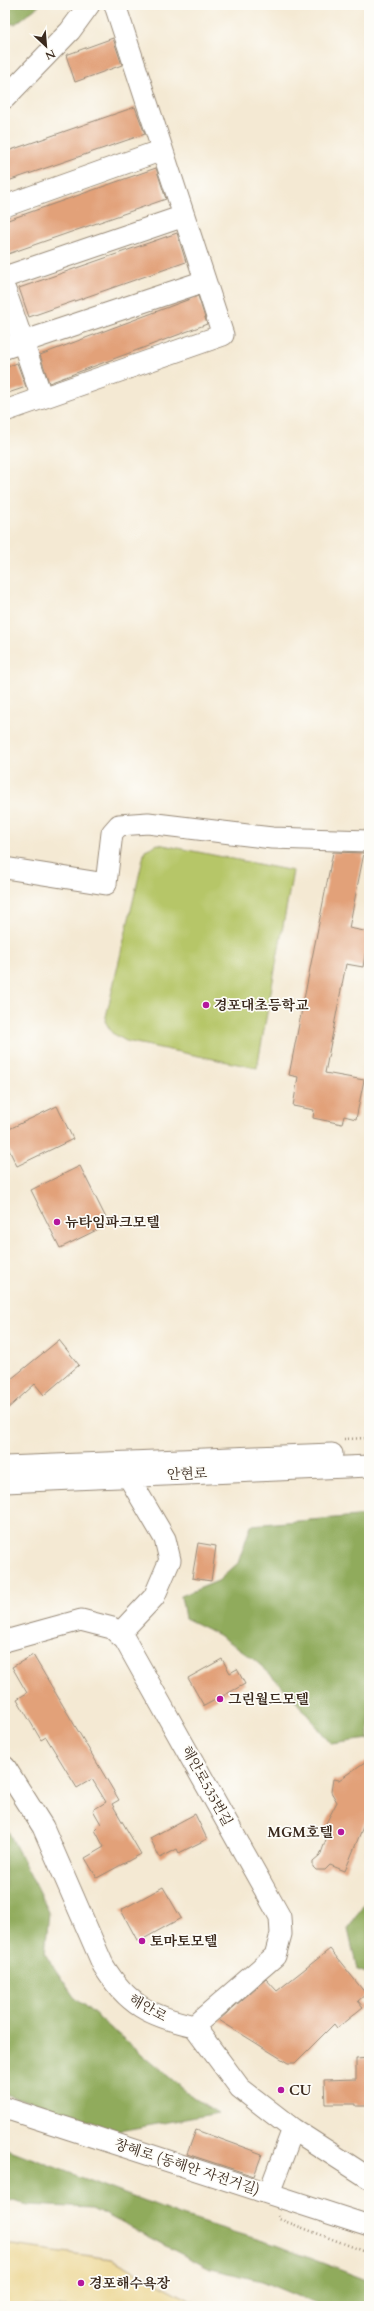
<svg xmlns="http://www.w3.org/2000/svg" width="374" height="2311" font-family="Cardo,'Noto Serif KR',serif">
	<rect width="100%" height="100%" fill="#fdfcf7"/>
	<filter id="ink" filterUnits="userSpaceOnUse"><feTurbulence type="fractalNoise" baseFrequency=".025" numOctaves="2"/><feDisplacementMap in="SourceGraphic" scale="8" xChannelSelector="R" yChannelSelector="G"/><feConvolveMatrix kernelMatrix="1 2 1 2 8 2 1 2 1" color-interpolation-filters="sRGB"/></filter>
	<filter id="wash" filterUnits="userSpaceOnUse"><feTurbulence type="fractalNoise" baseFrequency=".012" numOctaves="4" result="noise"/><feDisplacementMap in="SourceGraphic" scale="16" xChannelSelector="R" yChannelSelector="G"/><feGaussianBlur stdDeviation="0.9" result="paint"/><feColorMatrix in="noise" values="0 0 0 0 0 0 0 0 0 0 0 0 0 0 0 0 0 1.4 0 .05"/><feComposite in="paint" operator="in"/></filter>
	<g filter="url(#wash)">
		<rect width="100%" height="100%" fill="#f4e9d3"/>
		<path fill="#b6c668" stroke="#787843" d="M 158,844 L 293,871 L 257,1068 L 126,1041 L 112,1033 L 105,1021 L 145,850 Z"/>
		<path fill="#90ab5c" stroke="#666a3d" d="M 5,5 L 40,5 L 15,24 L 5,23 Z
			M 369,1515 L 369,1739 L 331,1744 C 301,1707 269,1666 228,1641 C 215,1632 199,1625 185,1618 L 181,1596 L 218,1581 L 238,1563 L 251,1525 Z
			M 5,1825 L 49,1912 L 45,1954 L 74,1997 L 194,2098 L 218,2113 L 119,2131 L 5,2094 Z
			M 369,1896 L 369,1975 L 357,1969 L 348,1929 Z
			M 5,2148 L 182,2216 L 273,2244 L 369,2281 L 369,2306 L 322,2306 L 262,2281 L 210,2269 L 93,2208 L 28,2205 L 5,2199 Z"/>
		<path fill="#eeda9e" stroke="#94825e" d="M 5,2244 L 112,2259 L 201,2306 L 5,2306 Z"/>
		<g id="blocks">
			<path fill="#e2a179" d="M 113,38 L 122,65 L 75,82 L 66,55 Z
				M 135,107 L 145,134 L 5,182 L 5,152 Z
				M 156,168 L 166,199 L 5,255 L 5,221 Z
				M 177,233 L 186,262 L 29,317 L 19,288 Z
				M 198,296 L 207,324 L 49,383 L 40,355 Z
				M 17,363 L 26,387 L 5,394 L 5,368 Z
				M 333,852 L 364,853 L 349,928 L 369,932 L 363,967 L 346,964 L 325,1073 L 364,1080 L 356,1119 L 344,1116 L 342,1124 L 313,1118 L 314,1110 L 293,1106 L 298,1077 L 289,1075 Z
				M 57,1106 L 73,1139 L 17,1166 L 5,1142 L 5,1131 Z
				M 80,1166 L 109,1224 L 60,1248 L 31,1190 Z
				M 59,1340 L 79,1365 L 44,1395 L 35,1384 L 5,1411 L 5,1384 Z
				M 198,1543 L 216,1546 L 211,1581 L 192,1578 Z
				M 33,1655 L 119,1800 L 112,1804 L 141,1854 L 97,1878 L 85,1858 L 104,1847 L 95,1830 L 101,1824 L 93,1810 L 106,1802 L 92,1779 L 77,1788 L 46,1737 L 41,1740 L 17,1699 L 27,1693 L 12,1667 Z
				M 222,1659 L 230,1673 L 237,1669 L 245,1684 L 204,1706 L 188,1678 Z
				M 369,1759 L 369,1812 L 345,1871 L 330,1865 L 325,1870 L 316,1870 L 313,1867 L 313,1862 L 320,1856 L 328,1834 L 324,1830 L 325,1825 L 337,1802 L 331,1792 L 333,1779 L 339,1780 Z
				M 195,1814 L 207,1839 L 179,1853 L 177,1849 L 160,1858 L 150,1838 Z
				M 163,1887 L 181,1918 L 138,1942 L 121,1910 Z
				M 330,1949 L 366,1994 L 358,2001 L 363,2007 L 337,2028 L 334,2024 L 295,2063 L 288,2063 L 219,2020 L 266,1979 L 277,1991 Z
				M 369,2058 L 369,2106 L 356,2106 L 356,2104 L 325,2104 L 324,2080 L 356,2079 L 356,2059 Z
				M 196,2130 L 262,2154 L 254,2176 L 187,2154 Z"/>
		</g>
	</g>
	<g filter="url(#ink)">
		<use href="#blocks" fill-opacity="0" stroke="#988a78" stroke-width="1"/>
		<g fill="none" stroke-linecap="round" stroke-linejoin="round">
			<g stroke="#988a78" stroke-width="23">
				<path id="minor" d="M 5,98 L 70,31 L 89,5
					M 5,206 L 162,150
					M 5,277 L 184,216
					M 5,290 L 42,398
					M 5,348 L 205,281
					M 5,411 L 223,335 L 115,5
					M 5,868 L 106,884 L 112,833 L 119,825 L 148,823 L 272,838 L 369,841
					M 5,1467 L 332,1454
					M 5,1482 L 369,1466
					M 119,1634 L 154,1597 L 170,1560 L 165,1539 L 128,1476
					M 5,1641 L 81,1620 L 112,1628 L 125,1640 L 280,1917 L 281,1934 L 275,1956 L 194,2026
					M 5,1767 L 43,1827 L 103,1965 C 127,2005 150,2016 194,2026 L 240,2088 L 293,2129 L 369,2178
					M 5,2108 L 369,2226
					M 269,2193 L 293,2129"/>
			</g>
			<path stroke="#988a78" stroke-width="2.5" stroke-dasharray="1 3" stroke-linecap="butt" d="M 344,1439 L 369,1438
				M 278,2216 L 279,2219 L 369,2253"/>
			<use href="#minor" stroke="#fff" stroke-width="21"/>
		</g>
	</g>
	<g fill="#b5179e" stroke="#fdfcf7" stroke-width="1.5">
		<circle cx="206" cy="1005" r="4"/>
		<circle cx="57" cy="1222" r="4"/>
		<circle cx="220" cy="1699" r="4"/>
		<circle cx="341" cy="1832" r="4"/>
		<circle cx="142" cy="1941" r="4"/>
		<circle cx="281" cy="2090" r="4"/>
		<circle cx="81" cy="2283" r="4"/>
	</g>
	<g text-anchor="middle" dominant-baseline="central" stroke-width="3.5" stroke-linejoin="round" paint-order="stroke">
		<g font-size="14" font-weight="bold" fill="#3b2a1e" stroke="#fdfcf7" text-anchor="start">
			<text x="214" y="1005">경포대초등학교</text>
			<text x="65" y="1222">뉴타임파크모텔</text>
			<text x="228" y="1699">그린월드모텔</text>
			<text x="333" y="1832" text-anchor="end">MGM호텔</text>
			<text x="150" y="1941">토마토모텔</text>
			<text x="289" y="2090">CU</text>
			<text x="89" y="2283">경포해수욕장</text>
		</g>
		<g font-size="14" fill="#3b2a1e" stroke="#fdfcf7">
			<text transform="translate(187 1474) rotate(-2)">안현로</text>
			<text transform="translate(207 1786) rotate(61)">해안로535번길</text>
			<text transform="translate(148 2008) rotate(29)">해안로</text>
			<text transform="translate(187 2167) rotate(18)">창혜로 (동해안 자전거길)</text>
		</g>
	</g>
	<rect width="374" height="2311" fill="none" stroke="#fdfcf7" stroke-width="20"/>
	<g transform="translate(46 46) rotate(154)" stroke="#fdfcf7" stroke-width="3" paint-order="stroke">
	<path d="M0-3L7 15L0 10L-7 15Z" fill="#3b2a1e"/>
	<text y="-6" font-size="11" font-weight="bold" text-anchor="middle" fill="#3b2a1e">N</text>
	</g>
</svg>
